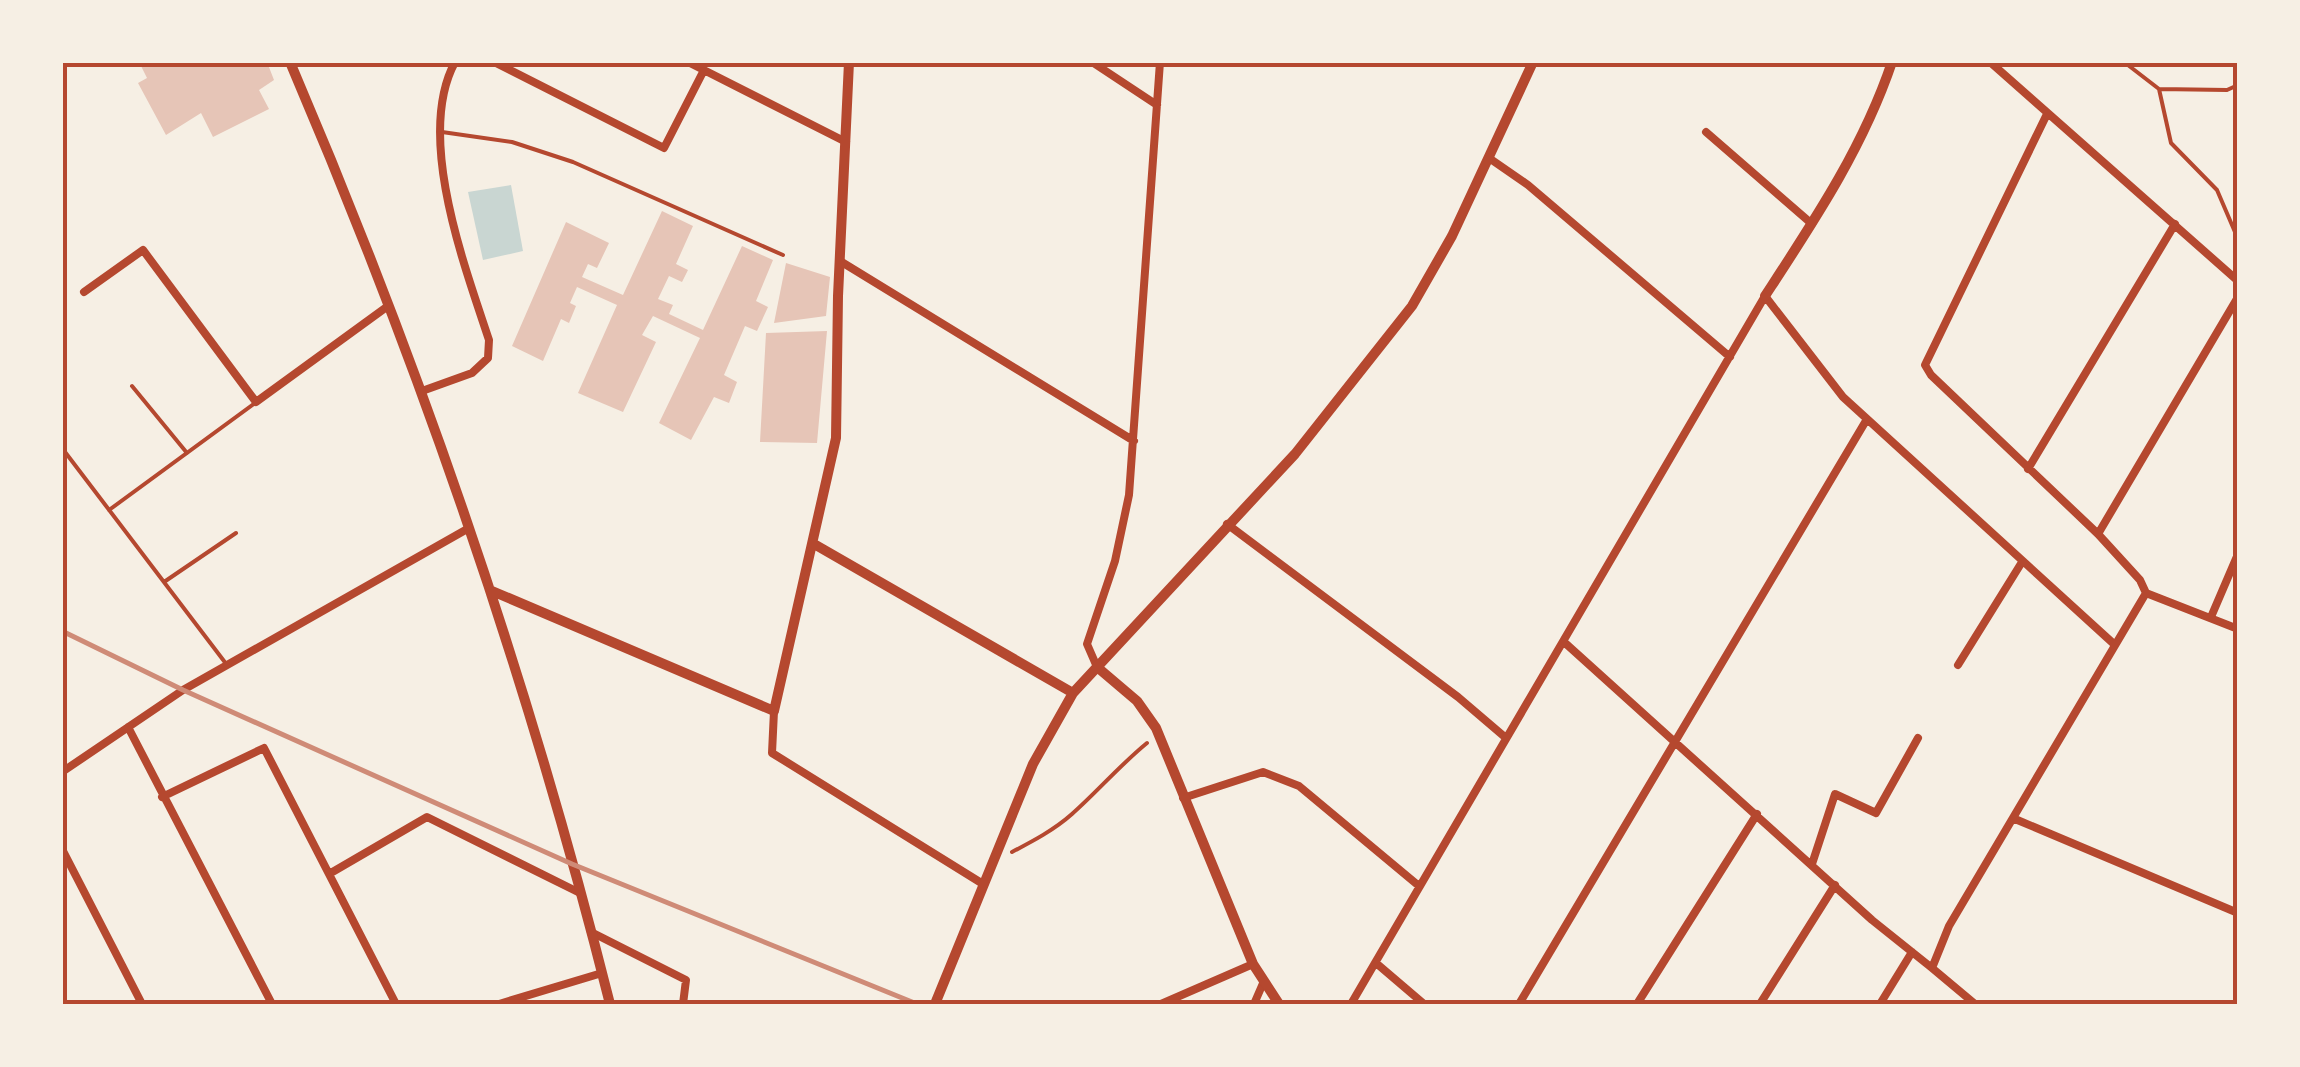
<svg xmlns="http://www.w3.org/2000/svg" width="2300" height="1067" font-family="Poppins,sans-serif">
	<rect width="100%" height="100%" fill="#f6efe4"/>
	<path fill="#c9d6d2" d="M 511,185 L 523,251 L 483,260 L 468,192 Z"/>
	<path fill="#e6c5b7" d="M 139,62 L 267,62 L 274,80 L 259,90 L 269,109 L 213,137 L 201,113 L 166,135 L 138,83 L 147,78 Z
		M 662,211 L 693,226 L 676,264 L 688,270 L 682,282 L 669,276 L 658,299 L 673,305 L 669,314 L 703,330 L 742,246 L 773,260 L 756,301 L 768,307 L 757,331 L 745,326 L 724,375 L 737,382 L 729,403 L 714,397 L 691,440 L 659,423 L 700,338 L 653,316 L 642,335 L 656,342 L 623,412 L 578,393 L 617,305 L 577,287 L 570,303 L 576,306 L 569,323 L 561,319 L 543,361 L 512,346 L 566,222 L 609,243 L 597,268 L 588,264 L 582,277 L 623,295 Z
		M 786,263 L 830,277 L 826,316 L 774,323 Z
		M 827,331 L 817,443 L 760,442 L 766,333 Z"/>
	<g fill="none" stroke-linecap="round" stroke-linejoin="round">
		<path stroke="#b5482f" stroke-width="4" d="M 2124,62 L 2159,89 L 2227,90 L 2238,85
			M 2159,89 L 2171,143 L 2217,190 L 2238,239
			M 1012,852 C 1033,841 1054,830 1072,814 C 1098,791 1120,765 1147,743"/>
		<path stroke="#b5482f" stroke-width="4" d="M 442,132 L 512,142 L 573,162 L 783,255
			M 132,386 L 187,453
			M 62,448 L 227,665
			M 109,510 L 255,403
			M 164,582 L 236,533"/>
		<path stroke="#b5482f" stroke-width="8" d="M 494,62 L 664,148 L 704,70
			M 688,62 L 846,142
			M 1092,62 L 1157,105
			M 1990,62 L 2238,281
			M 1706,132 L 1812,224
			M 1489,158 L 1528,185 L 1730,357
			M 840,261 L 1134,441
			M 84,292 L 143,250 L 256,402 L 388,306
			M 422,391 L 472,373 L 488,358 L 489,340 C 465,267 415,136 455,62
			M 2028,469 L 2175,224
			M 1227,524 L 1458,697 L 1506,738
			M 2098,534 L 2238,297
			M 2146,593 L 2238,629
			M 2211,617 L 2238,554
			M 1564,642 L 1872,920 L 1932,968
			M 1958,665 L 2022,562
			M 1097,667 L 1087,644 L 1115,561 L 1129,495 L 1160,62
			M 774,711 L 772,753 L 983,884
			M 128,727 L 272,1004
			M 62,772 L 183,690 L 469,528
			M 162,797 L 264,748 L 396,1004
			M 1183,798 L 1263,772 L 1299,786 L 1419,886
			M 2015,819 L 2238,913
			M 62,849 L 142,1004
			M 1812,864 L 1835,794 L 1876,813 L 1918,738
			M 329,874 L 427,817 L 580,893
			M 591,932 L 686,980 L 683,1004
			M 1376,963 L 1424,1004
			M 499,1004 L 602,973
			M 1161,1004 L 1253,964
			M 1254,1004 L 1264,981
			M 1351,1004 L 1765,296 L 1843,397 L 2115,645
			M 1519,1004 L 1867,419
			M 1637,1004 L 1757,814
			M 1760,1004 L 1835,885
			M 1880,1004 L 1912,952
			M 1975,1004 L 1932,968 L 1949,926 L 2146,593 L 2140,580 L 2098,534 L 1931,375 L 1925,365 L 2047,114"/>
		<path stroke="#b5482f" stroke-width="10" d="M 290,62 C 421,368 529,682 610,1004
			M 1765,296 C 1814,221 1863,148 1892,62
			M 814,544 L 1073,693
			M 492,591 L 774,711 L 836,438 L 838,296 L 849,62
			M 1097,667 L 1137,701 L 1156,728 L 1253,964 L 1279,1004
			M 935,1004 L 1033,764 L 1073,693 L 1295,454 L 1412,306 L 1452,236 L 1533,62"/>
		<path stroke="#cf8b77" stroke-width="5" d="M 62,631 L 183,690 L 572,864 L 917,1004"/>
	</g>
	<rect width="2300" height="1067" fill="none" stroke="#f6efe4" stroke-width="130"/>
	<rect x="65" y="65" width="2170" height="937" fill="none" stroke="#b5482f" stroke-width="4"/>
</svg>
